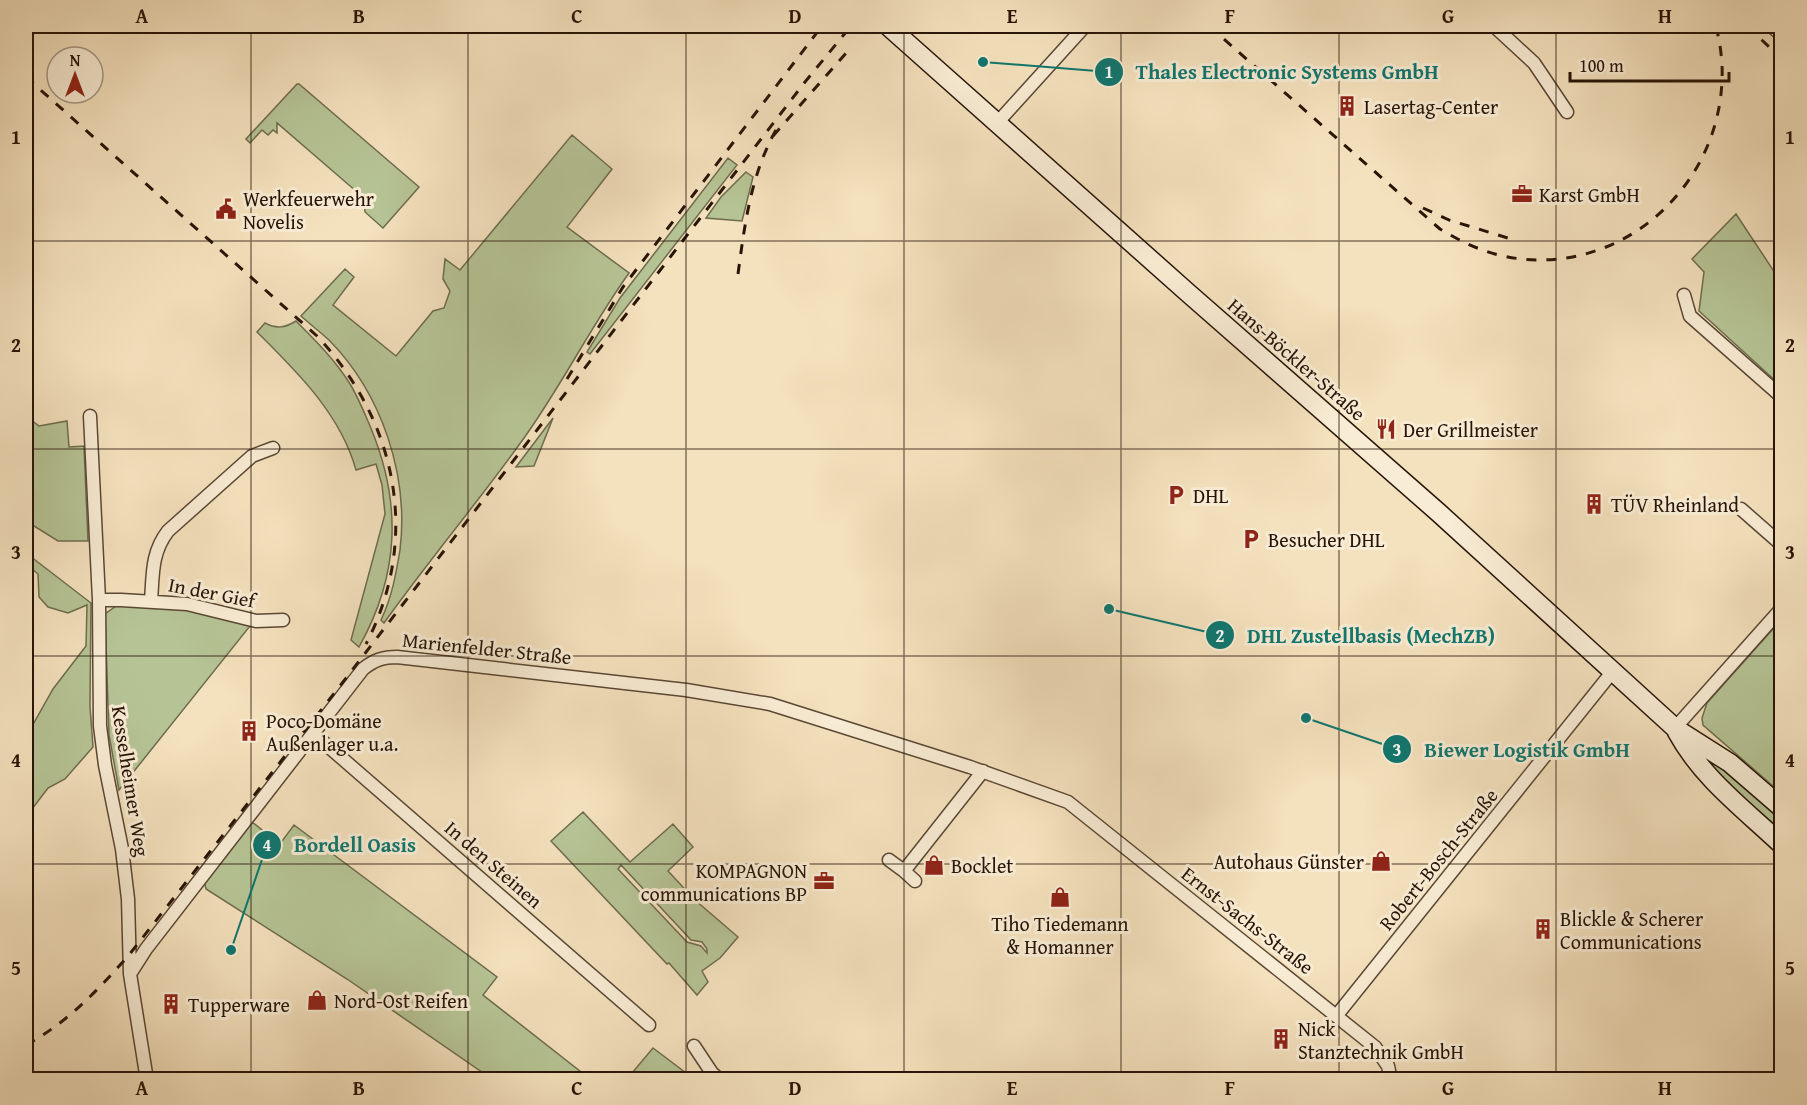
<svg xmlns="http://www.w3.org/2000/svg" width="1807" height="1105" font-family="'Gentium Book Plus',serif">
	<rect width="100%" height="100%" fill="#f4e1bd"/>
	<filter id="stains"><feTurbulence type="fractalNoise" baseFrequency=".00333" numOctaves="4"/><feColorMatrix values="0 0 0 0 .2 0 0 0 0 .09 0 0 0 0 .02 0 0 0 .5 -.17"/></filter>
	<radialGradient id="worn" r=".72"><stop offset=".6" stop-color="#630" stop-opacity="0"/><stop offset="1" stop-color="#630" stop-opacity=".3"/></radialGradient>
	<path fill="#b6c495" stroke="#6e6c4e" stroke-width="1.5" fill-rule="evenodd" d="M 297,84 L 299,84 L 419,187 L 383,228 L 365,212 L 364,198 L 277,123 L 277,133 L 273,130 L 268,135 L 262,130 L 250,143 L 246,139 Z
		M 572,135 L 612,169 L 567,227 L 629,273 C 591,326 562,385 524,438 C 479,501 429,560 384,623 L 381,620 C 392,597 396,574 400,550 C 409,475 382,394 329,340 C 320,332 310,324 301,316 L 345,269 L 354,277 L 333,305 L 396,356 L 433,311 L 444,308 L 450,291 L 443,279 L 445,259 L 460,270 Z
		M 728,158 L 737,165 L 590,354 L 587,352 L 620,298 Z
		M 746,172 L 753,177 L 742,221 L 706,218 L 721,197 Z
		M 1736,214 L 1781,282 L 1781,386 L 1699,311 L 1704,272 L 1692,259 Z
		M 296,321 C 315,340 336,361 350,384 C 358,397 364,412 370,426 C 402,502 400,574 359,647 L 351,640 L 385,514 L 382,485 L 376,464 L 356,470 C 340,413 297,372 257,332 L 265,323 C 276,329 285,328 296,321 Z
		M 26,416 L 39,426 L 67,421 L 69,447 L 84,446 L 88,541 L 58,541 L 26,521 Z
		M 553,418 L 534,466 L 516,467 Z
		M 26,553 L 91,603 L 90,706 L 93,747 L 65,779 L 48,788 L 26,817 L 26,737 L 53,689 L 86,646 L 87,605 L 68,613 L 48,607 L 39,597 L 38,574 L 26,564 Z
		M 119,604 L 186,608 L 250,626 L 119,790 L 109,735 L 105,614 Z
		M 1781,620 L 1781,793 L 1703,725 L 1702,718 L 1707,703 Z
		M 1700,750 L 1781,815 L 1781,838 L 1697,753 Z
		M 583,812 L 630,862 L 673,824 L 693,847 L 668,871 L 695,900 L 738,937 L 720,958 L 702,971 L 708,982 L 697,995 L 669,963 L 667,964 L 551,841 ZM 621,865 L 691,940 L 702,942 L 707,949 L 707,953 L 701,946 L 687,942 L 618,869 Z
		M 252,822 L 280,844 L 294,825 L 497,977 L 483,995 L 590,1079 L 492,1079 L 347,979 L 206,889 L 204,881 Z
		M 653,1048 L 694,1079 L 627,1079 Z"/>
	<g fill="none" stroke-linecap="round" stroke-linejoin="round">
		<g stroke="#5a4734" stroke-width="15">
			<path id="minor" d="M 1494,26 L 1534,63 L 1567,112
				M 1771,26 L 1782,35
				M 998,122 L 1085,26
				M 1684,295 L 1690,316 L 1782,397
				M 90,416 L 99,600 L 100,726 L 105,765 L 122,849 L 128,899 L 130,974 L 147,1080
				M 1741,509 L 1782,545
				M 99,600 L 121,600 L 187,604 L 256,621 L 283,620
				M 151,601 C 153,575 151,553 168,531 L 252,456 L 273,448
				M 1675,728 L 1782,608
				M 314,734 L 649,1025
				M 889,860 L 904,871 L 983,771
				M 904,871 L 915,881
				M 130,974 L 146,949 L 363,669 C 374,660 383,657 397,657 L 686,690 L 770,704 L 970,767 L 1068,802 L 1375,1047 L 1388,1066 L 1391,1080
				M 1337,1015 L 1613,671
				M 694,1046 L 712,1073 L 720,1080"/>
		</g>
		<g stroke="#271407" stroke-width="21">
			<path id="secondary" d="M 888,26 L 1187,292 L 1439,513 L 1675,728 L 1730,763 L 1782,808
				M 1677,732 C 1702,778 1744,809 1782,845"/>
		</g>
		<use href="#minor" stroke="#f8ecd4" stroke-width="12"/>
		<use href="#secondary" stroke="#f8ecd4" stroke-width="18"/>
		<path stroke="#271407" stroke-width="3" stroke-dasharray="10 10" stroke-linecap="butt" d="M 1209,26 L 1440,229 C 1460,241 1480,251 1503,256 C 1615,280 1718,192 1722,80 C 1723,61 1720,43 1716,26
			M 1747,26 L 1782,59
			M 26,77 L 317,336 C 397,421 421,538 366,644
			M 773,136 L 847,52
			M 1423,208 L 1449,220 L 1511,239
			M 738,274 C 745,222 751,174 777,128
			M 567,379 L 623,287 L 822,26
			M 26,1045 C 67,1023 98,990 129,955 L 343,682 L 805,82 L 851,26"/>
	</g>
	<path fill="none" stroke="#271407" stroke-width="1.5" stroke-opacity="0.55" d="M 251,26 L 251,1080M 468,26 L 468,1080M 686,26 L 686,1080M 904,26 L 904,1080M 1121,26 L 1121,1080M 1339,26 L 1339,1080M 1556,26 L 1556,1080M 26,241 L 1782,241M 26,449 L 1782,449M 26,656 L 1782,656M 26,864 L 1782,864"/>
	<defs>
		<g id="building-bare" transform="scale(1.62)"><path d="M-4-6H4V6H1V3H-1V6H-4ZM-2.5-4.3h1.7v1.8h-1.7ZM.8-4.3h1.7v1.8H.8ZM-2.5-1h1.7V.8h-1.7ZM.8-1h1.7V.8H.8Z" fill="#8f2418" stroke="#f8ecd4" stroke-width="2.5" paint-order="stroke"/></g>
		<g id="office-bare" transform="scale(1.62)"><path d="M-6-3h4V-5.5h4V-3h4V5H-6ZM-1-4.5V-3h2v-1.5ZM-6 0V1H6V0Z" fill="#8f2418" stroke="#f8ecd4" stroke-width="2.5" paint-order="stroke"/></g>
		<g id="civic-bare" transform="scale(1.62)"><path d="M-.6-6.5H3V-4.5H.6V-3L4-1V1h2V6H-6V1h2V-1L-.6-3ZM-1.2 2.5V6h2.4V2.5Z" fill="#8f2418" stroke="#f8ecd4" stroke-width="2.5" paint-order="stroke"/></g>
		<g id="restaurant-bare" transform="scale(1.62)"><path d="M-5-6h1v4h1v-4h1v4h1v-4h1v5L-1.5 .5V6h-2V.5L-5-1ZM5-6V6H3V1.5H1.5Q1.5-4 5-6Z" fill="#8f2418" stroke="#f8ecd4" stroke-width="2.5" paint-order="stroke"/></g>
		<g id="parking-bare" transform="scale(1.62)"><path d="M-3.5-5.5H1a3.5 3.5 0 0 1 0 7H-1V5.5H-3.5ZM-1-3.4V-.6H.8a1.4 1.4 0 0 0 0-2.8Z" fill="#8f2418" stroke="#f8ecd4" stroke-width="2.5" paint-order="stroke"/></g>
		<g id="shop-bare" transform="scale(1.62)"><path d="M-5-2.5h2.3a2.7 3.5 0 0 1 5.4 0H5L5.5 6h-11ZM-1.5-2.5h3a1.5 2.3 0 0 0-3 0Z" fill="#8f2418" stroke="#f8ecd4" stroke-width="2.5" paint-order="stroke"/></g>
	</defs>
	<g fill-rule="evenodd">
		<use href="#building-bare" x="1347" y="106"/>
		<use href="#office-bare" x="1522" y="194"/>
		<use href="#civic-bare" x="226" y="209"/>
		<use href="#restaurant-bare" x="1386" y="429"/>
		<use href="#parking-bare" x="1176" y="495"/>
		<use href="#building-bare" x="1594" y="504"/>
		<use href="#parking-bare" x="1251" y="539"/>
		<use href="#building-bare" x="249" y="731"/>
		<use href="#shop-bare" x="1381" y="861"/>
		<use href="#shop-bare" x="934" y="865"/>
		<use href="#office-bare" x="824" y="881"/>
		<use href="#shop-bare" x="1060" y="897"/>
		<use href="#building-bare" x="1543" y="929"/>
		<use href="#shop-bare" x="317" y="1000"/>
		<use href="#building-bare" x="171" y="1004"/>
		<use href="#building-bare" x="1281" y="1039"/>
	</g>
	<g text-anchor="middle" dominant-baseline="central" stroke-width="6" stroke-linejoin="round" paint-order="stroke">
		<g font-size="20" fill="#271407" stroke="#f8ecd4" text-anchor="start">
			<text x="1364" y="106">Lasertag-Center</text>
			<text x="1539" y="194">Karst GmbH</text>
			<text x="243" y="198">Werkfeuerwehr<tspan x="243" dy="23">Novelis</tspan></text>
			<text x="1403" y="429">Der Grillmeister</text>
			<text x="1193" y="495">DHL</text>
			<text x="1611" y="504">TÜV Rheinland</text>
			<text x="1268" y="539">Besucher DHL</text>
			<text x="266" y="720">Poco-Domäne<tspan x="266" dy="23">Außenlager u.a.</tspan></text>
			<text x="1364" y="861" text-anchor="end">Autohaus Günster</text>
			<text x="951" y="865">Bocklet</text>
			<text x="807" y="870" text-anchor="end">KOMPAGNON<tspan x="807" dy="23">communications BP</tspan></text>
			<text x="1560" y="918">Blickle &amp; Scherer<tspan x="1560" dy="23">Communications</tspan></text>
			<text x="1060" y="923" text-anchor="middle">Tiho Tiedemann<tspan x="1060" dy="23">&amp; Homanner</tspan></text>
			<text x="334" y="1000">Nord-Ost Reifen</text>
			<text x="188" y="1004">Tupperware</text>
			<text x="1298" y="1028">Nick<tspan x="1298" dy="23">Stanztechnik GmbH</tspan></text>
		</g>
		<g font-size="20" fill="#271407" stroke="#f8ecd4">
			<text transform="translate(1297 359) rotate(41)">Hans-Böckler-Straße</text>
			<text transform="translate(212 592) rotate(11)">In der Gief</text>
			<text transform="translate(487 648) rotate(6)">Marienfelder Straße</text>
			<text transform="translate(131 781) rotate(81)">Kesselheimer Weg</text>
			<text transform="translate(1438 859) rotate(-51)">Robert-Bosch-Straße</text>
			<text transform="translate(494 864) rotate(41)">In den Steinen</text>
			<text transform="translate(1248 920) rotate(38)">Ernst-Sachs-Straße</text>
		</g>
	</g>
	<path fill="none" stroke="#0f766e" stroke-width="2" d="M983 62L1109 72M1109 609L1220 635M1306 718L1397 749M231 950L267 845"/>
	<g fill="#0f766e" stroke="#f8ecd4" stroke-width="2">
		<circle cx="983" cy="62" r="6"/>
		<circle cx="1109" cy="609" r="6"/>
		<circle cx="1306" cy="718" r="6"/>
		<circle cx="231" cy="950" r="6"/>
		<circle cx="1109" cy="72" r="15"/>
		<circle cx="1220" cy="635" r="15"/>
		<circle cx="1397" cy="749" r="15"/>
		<circle cx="267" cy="845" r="15"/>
	</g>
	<g font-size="18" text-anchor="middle" font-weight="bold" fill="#fff">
		<text x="1109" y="78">1</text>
		<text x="1220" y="642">2</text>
		<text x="1397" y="756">3</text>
		<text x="267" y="851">4</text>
	</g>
	<g font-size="21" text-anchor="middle" font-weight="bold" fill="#0f766e" stroke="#f8ecd4" stroke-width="6" stroke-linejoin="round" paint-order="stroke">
		<text x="1287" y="79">Thales Electronic Systems GmbH</text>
		<text x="1371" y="643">DHL Zustellbasis (MechZB)</text>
		<text x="1527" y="757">Biewer Logistik GmbH</text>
		<text x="355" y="852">Bordell Oasis</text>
	</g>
	<rect width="1807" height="1105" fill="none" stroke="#f4e1bd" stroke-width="66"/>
	<g transform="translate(75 75)"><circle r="28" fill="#f8ecd4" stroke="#a49682" stroke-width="1.5"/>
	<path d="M0-4.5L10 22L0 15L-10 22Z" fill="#8f2418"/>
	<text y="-9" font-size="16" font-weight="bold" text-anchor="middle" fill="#271407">N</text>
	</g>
	<path d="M1570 72v9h159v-9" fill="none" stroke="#271407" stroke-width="3"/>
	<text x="1579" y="72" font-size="18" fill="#271407" stroke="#f8ecd4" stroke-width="4.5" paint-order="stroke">100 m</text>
	<rect x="33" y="33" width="1741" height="1039" fill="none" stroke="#271407" stroke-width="2"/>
	<g font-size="20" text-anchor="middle" font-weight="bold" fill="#271407">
		<text x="142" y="23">A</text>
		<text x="359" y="23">B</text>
		<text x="577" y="23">C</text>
		<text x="795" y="23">D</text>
		<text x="1012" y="23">E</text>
		<text x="1230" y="23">F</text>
		<text x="1448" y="23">G</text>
		<text x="1665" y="23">H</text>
		<text x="16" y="144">1</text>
		<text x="1790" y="144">1</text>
		<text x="16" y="352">2</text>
		<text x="1790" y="352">2</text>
		<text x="16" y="559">3</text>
		<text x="1790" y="559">3</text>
		<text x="16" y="767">4</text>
		<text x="1790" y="767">4</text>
		<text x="16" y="975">5</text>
		<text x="1790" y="975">5</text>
		<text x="142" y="1095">A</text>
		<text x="359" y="1095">B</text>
		<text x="577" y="1095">C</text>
		<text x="795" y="1095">D</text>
		<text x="1012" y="1095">E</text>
		<text x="1230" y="1095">F</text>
		<text x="1448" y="1095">G</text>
		<text x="1665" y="1095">H</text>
	</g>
	<rect width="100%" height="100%" filter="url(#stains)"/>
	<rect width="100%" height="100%" fill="url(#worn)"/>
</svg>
